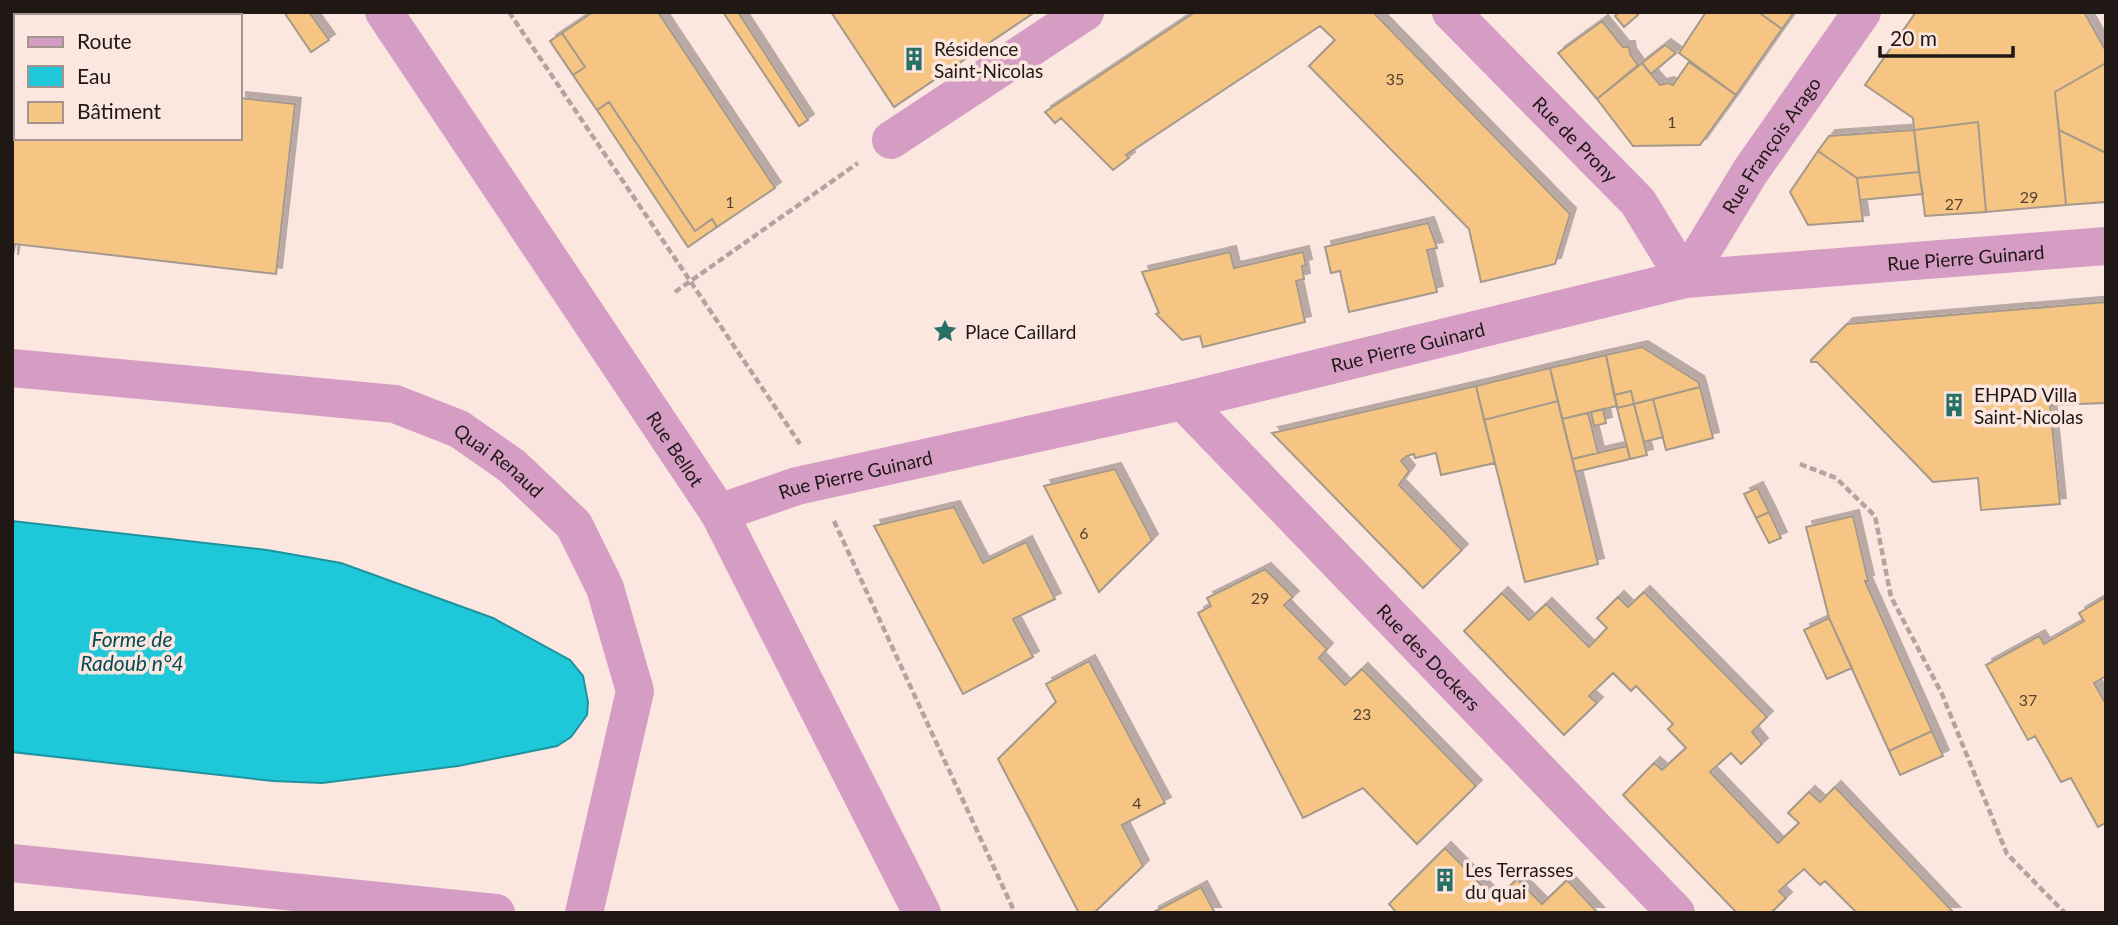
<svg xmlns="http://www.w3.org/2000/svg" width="2118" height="925" font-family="Lato,sans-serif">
	<defs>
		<filter id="shadow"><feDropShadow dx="6" dy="-6" stdDeviation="0" flood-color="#0004"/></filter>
	</defs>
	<rect width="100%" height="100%" fill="#fbe7e0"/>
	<path fill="#1ec8d9" stroke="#1e939e" stroke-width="2" d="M 12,521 L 267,550 L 341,563 L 493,618 L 570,660 L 583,676 L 588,702 L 587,715 L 571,737 L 557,746 L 458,766 L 322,783 L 273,781 L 12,752 Z"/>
	<path fill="#f7c583" stroke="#a4998b" stroke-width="2" filter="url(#shadow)" d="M 284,12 L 309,12 L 329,40 L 311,52 Z
		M 593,12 L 658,12 L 775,188 L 717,227 L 712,219 L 695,231 L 609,102 L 597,110 L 573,75 L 585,67 L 562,33 Z
		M 723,12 L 738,12 L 808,120 L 799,126 Z
		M 831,12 L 1035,12 L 894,107 Z
		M 1195,12 L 1373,12 L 1570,214 L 1555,264 L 1481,282 L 1469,229 L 1309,66 L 1335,40 L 1320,26 L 1126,155 L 1129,158 L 1113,170 L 1061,118 L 1055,123 L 1045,112 Z
		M 1620,12 L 1635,12 L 1638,15 L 1624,27 L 1615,16 Z
		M 1706,12 L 1758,12 L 1782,29 L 1736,95 L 1679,53 Z
		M 1758,12 L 1794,12 L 1782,29 Z
		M 1916,12 L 2084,12 L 2106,51 L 2106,63 L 2055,92 L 2066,205 L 1986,212 L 1978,122 L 1914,130 L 1913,118 L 1865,85 Z
		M 1602,21 L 1623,47 L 1629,47 L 1630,54 L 1638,65 L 1597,99 L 1558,53 Z
		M 562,33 L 585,67 L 573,75 L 550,41 Z
		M 1665,45 L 1676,53 L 1651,74 L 1642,63 Z
		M 1689,62 L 1736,95 L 1700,145 L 1633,146 L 1597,99 L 1642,63 L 1660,85 L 1668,83 L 1673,85 Z
		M 2106,63 L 2106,153 L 2059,130 L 2055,92 Z
		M 12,71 L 16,71 L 16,138 L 240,138 L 240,98 L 295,104 L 276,274 L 15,244 L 12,261 Z
		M 609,102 L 695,231 L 712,219 L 717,227 L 688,247 L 597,110 Z
		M 1978,122 L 1986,212 L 1925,216 L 1914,130 Z
		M 1914,130 L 1919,172 L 1857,178 L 1818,151 L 1829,136 Z
		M 2059,130 L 2106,153 L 2106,202 L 2066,205 Z
		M 1818,151 L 1857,178 L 1863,221 L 1808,225 L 1790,192 Z
		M 1919,172 L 1923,194 L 1860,200 L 1857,178 Z
		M 1428,223 L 1437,248 L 1427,250 L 1437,292 L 1349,312 L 1340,271 L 1331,273 L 1325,247 Z
		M 1230,252 L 1234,268 L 1303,252 L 1306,265 L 1302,266 L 1304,279 L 1296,281 L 1305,322 L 1203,347 L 1200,336 L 1182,340 L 1156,314 L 1159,313 L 1142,272 Z
		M 2106,302 L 2106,403 L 2050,405 L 2060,504 L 1981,510 L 1978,478 L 1933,482 L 1817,362 L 1811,362 L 1811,360 L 1847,324 Z
		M 1642,347 L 1698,382 L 1700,387 L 1634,404 L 1631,391 L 1614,395 L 1606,355 Z
		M 1606,355 L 1617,406 L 1562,419 L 1550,368 Z
		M 1550,368 L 1558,401 L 1484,420 L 1476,386 Z
		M 1476,386 L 1495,463 L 1441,475 L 1436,453 L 1415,458 L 1414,454 L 1407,456 L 1401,461 L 1409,471 L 1399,485 L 1462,550 L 1423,588 L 1272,433 Z
		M 1700,387 L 1713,438 L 1666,450 L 1653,399 Z
		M 1631,391 L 1634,404 L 1617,408 L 1614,395 Z
		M 1653,399 L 1663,437 L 1644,442 L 1634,404 Z
		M 1558,401 L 1598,564 L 1525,582 L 1484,420 Z
		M 1634,404 L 1647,455 L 1630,459 L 1617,408 Z
		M 1603,409 L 1606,423 L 1594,426 L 1591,412 Z
		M 1588,413 L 1598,453 L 1572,459 L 1562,419 Z
		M 1627,446 L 1630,459 L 1575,472 L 1572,459 Z
		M 1115,469 L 1152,540 L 1099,592 L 1044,486 Z
		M 1757,488 L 1769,512 L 1756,518 L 1744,494 Z
		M 954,507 L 983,563 L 1026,542 L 1055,599 L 1013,619 L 1033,657 L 963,694 L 874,526 Z
		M 1769,512 L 1781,538 L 1769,543 L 1756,518 Z
		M 1853,516 L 1868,581 L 1865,581 L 1932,731 L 1889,751 L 1829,618 L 1806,527 Z
		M 1265,569 L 1293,597 L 1284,605 L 1327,649 L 1319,658 L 1345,685 L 1362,669 L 1476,786 L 1417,844 L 1363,788 L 1303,818 L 1198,613 L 1211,606 L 1207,598 Z
		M 1644,592 L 1767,717 L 1752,732 L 1762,744 L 1741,764 L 1731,753 L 1710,772 L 1778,843 L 1799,823 L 1788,813 L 1809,792 L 1820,802 L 1835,787 L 1954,913 L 1857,913 L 1825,881 L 1820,885 L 1804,869 L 1779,891 L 1786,898 L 1771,913 L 1737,913 L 1623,795 L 1654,763 L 1662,770 L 1686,748 L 1668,729 L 1673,724 L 1636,686 L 1631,691 L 1613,673 L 1589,696 L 1597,703 L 1564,735 L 1464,631 L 1502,593 L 1529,620 L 1546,604 L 1589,647 L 1607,628 L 1597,618 L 1618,597 L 1628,607 Z
		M 2106,597 L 2106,676 L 2094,683 L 2106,704 L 2106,823 L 2098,827 L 2071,778 L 2061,782 L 2035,736 L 2028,740 L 1986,665 L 2039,636 L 2044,644 L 2084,621 L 2079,613 Z
		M 1829,618 L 1852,668 L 1827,679 L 1804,630 Z
		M 1089,661 L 1165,803 L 1122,825 L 1143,866 L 1094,913 L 1079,913 L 998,759 L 1056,702 L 1046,684 Z
		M 1932,731 L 1943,756 L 1900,775 L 1889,751 Z
		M 1445,848 L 1496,900 L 1517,879 L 1542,904 L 1567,880 L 1598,913 L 1397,913 L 1389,904 Z
		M 1201,887 L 1215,913 L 1152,913 Z"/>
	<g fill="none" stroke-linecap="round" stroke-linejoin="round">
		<path stroke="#b4a49f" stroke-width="4.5" stroke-dasharray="7 3.5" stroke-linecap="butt" d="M 509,12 L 800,444
			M 675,292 L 858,163
			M 1800,464 L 1836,478 L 1875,516 L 1891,597 L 1942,694 L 2007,854 L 2065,913
			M 834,521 L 1015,913"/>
		<g stroke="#d59dc4" stroke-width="38">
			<path id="s1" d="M 384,12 L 719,513 L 922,913"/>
			<path id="s2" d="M 1451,12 L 1638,202 L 1685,279 L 1750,172 L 1862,12"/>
			<path d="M 891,140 L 1085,12"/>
			<path id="s3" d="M 12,368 L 395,404 L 459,429 L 512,466 L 574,525 L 605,588 L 635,691 L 584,913"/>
			<path id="s4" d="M 1183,401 L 1676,913"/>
			<path id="s5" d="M 719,513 L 797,486 L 1183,401 L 1685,279 L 2106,246"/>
			<path d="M 12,863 L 496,913"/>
		</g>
	</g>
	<defs>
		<g id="building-bare" transform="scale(1.89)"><path d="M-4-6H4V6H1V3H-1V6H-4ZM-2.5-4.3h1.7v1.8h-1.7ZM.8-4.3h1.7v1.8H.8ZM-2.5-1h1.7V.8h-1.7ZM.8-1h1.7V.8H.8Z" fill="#286f65" stroke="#fbe7e0" stroke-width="2.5" paint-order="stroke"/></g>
		<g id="sight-bare" transform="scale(1.89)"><path d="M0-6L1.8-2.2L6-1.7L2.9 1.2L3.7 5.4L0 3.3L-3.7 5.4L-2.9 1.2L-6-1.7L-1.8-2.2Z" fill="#286f65" stroke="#fbe7e0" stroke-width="2.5" paint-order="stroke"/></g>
	</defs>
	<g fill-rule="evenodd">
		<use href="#building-bare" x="914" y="59"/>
		<use href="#sight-bare" x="945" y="331"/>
		<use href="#building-bare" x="1954" y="405"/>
		<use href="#building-bare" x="1445" y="880"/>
	</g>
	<g text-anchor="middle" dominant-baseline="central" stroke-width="7" stroke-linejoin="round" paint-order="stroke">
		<g font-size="16" fill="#554330">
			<text x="1395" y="78">35</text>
			<text x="1672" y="121">1</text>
			<text x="2029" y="196">29</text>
			<text x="730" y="201">1</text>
			<text x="1954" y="203">27</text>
			<text x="1084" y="532">6</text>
			<text x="1260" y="597">29</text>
			<text x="2028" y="699">37</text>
			<text x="1362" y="713">23</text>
			<text x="1137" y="802">4</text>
		</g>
		<g font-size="19" fill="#1f1815" stroke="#fbe7e0" text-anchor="start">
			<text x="934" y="48">Résidence<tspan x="934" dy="22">Saint-Nicolas</tspan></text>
			<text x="965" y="331">Place Caillard</text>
			<text x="1974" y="394">EHPAD Villa<tspan x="1974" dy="22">Saint-Nicolas</tspan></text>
			<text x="1465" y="869">Les Terrasses<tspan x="1465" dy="22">du quai</tspan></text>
		</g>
		<g font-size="19" fill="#1f1815" stroke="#fbe7e0">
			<text stroke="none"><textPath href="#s2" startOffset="178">Rue de Prony</textPath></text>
			<text stroke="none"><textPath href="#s2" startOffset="516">Rue François Arago</textPath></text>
			<text stroke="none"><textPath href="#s5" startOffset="1276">Rue Pierre Guinard</textPath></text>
			<text stroke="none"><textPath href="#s5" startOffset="709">Rue Pierre Guinard</textPath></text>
			<text stroke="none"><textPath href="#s1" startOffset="525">Rue Bellot</textPath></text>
			<text stroke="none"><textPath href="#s3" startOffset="504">Quai Renaud</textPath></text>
			<text stroke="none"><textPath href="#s5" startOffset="142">Rue Pierre Guinard</textPath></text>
			<text stroke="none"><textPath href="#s4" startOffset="355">Rue des Dockers</textPath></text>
		</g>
		<g font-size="21" font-style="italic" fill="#064b53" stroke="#fbe7e0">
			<text x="132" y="638">Forme de<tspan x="132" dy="24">Radoub n°4</tspan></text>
		</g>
	</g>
	<rect width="2118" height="925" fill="none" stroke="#1f1815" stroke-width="28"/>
	<rect x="14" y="14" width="228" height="126" fill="#fbe7e0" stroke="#a3948f" stroke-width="2"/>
	<rect x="28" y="37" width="35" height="10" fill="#d59dc4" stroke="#a3948f" stroke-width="2"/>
	<text x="77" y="49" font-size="21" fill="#1f1815">Route</text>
	<rect x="28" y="66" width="35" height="21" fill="#1ec8d9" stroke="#a3948f" stroke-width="2"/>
	<text x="77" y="84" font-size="21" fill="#1f1815">Eau</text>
	<rect x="28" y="102" width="35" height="21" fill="#f7c583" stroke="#a3948f" stroke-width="2"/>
	<text x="77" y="119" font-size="21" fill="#1f1815">Bâtiment</text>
	<path d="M1880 46v10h133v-10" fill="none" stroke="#1f1815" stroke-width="3.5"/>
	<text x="1890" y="46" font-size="21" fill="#1f1815" stroke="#fbe7e0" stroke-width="5" paint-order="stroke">20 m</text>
</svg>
